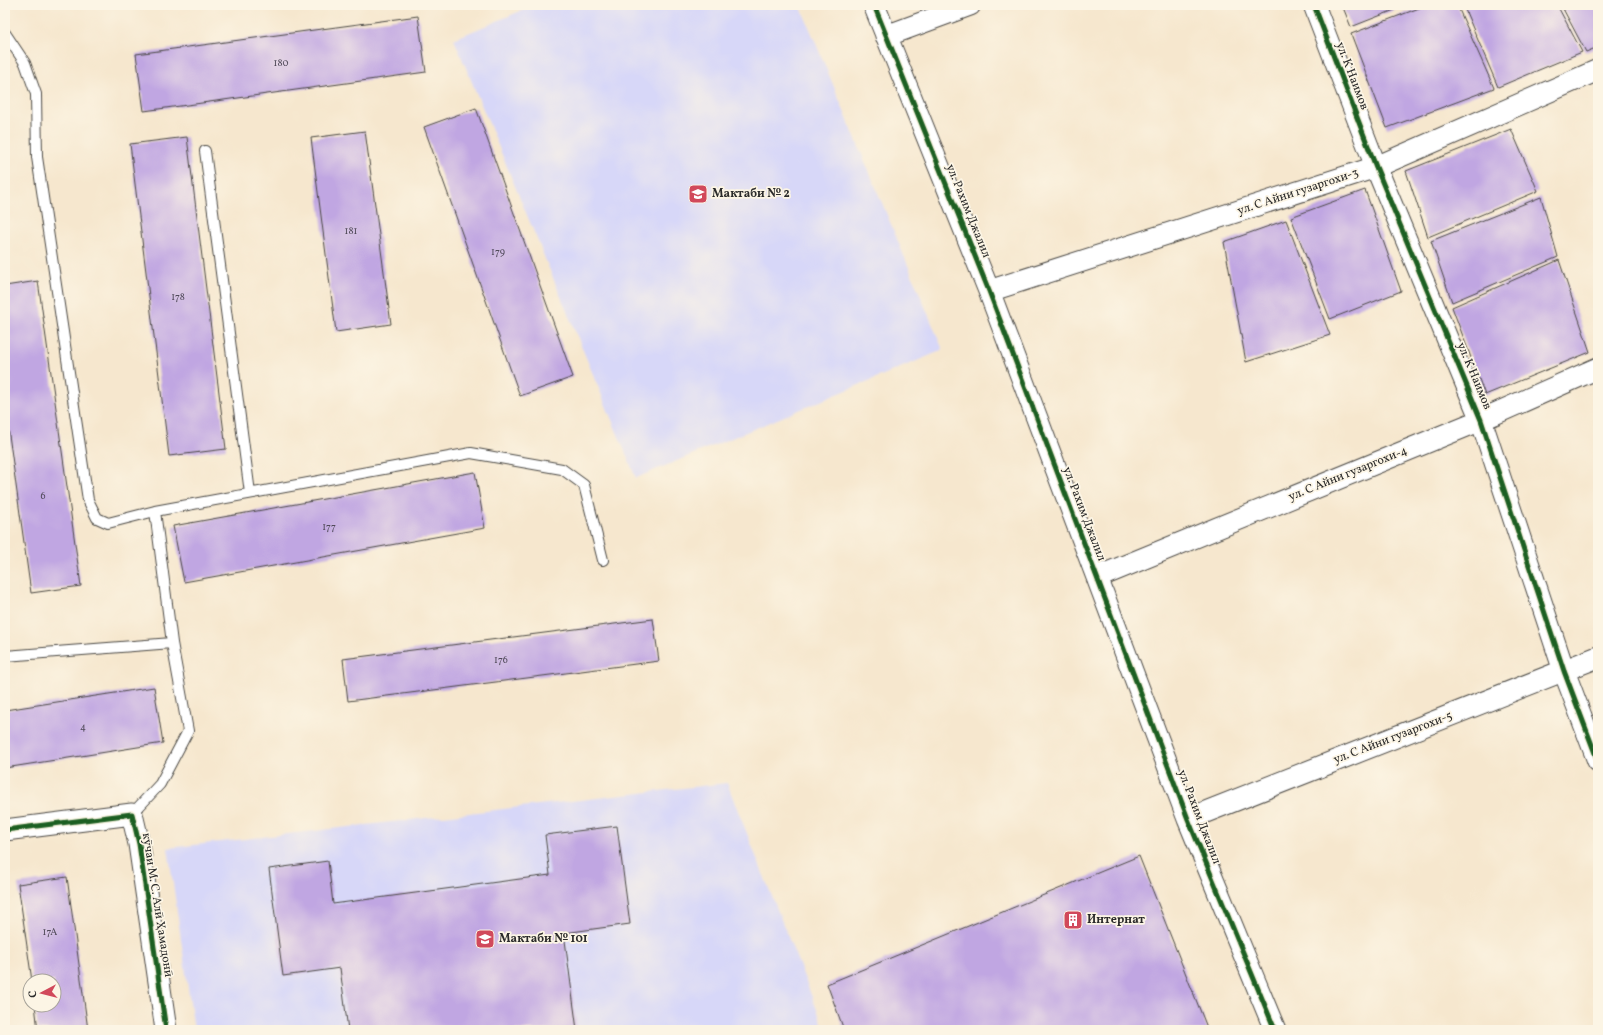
<svg xmlns="http://www.w3.org/2000/svg" width="1603" height="1035" font-family="Vollkorn,serif">
	<rect width="100%" height="100%" fill="#fcf5e5"/>
	<filter id="ink" filterUnits="userSpaceOnUse"><feTurbulence type="fractalNoise" baseFrequency=".025" numOctaves="2"/><feDisplacementMap in="SourceGraphic" scale="8" xChannelSelector="R" yChannelSelector="G"/><feConvolveMatrix kernelMatrix="1 2 1 2 8 2 1 2 1" color-interpolation-filters="sRGB"/></filter>
	<filter id="wash" filterUnits="userSpaceOnUse"><feTurbulence type="fractalNoise" baseFrequency=".012" numOctaves="4" result="noise"/><feDisplacementMap in="SourceGraphic" scale="16" xChannelSelector="R" yChannelSelector="G"/><feGaussianBlur stdDeviation="0.9" result="paint"/><feColorMatrix in="noise" values="0 0 0 0 0 0 0 0 0 0 0 0 0 0 0 0 0 1.4 0 .05"/><feComposite in="paint" operator="in"/></filter>
	<g filter="url(#wash)">
		<rect width="100%" height="100%" fill="#f6e7ce"/>
		<path fill="#d7d7f8" d="M 535,5 L 800,5 L 943,350 L 636,478 L 454,39 Z
			M 727,783 L 825,1030 L 194,1030 L 168,848 Z"/>
		<g id="blocks">
			<path fill="#c0a6e2" d="M 1342,5 L 1407,5 L 1351,27 Z
				M 1427,5 L 1457,5 L 1494,88 L 1387,128 L 1351,34 Z
				M 1463,5 L 1557,5 L 1582,52 L 1498,87 Z
				M 1561,5 L 1598,5 L 1598,47 L 1586,52 Z
				M 418,16 L 426,72 L 144,111 L 136,54 Z
				M 476,108 L 573,377 L 520,396 L 424,127 Z
				M 1511,129 L 1538,191 L 1428,237 L 1406,171 Z
				M 365,131 L 391,324 L 336,332 L 311,138 Z
				M 187,137 L 226,449 L 169,456 L 130,144 Z
				M 1365,190 L 1401,291 L 1330,319 L 1291,217 Z
				M 1541,197 L 1558,257 L 1452,302 L 1431,241 Z
				M 1286,220 L 1330,335 L 1246,362 L 1224,242 Z
				M 1559,260 L 1590,352 L 1485,395 L 1452,307 Z
				M 38,281 L 81,586 L 31,593 L 5,406 L 5,286 Z
				M 475,472 L 485,528 L 184,582 L 173,526 Z
				M 653,619 L 659,661 L 348,701 L 343,659 Z
				M 154,687 L 163,743 L 5,768 L 5,710 Z
				M 617,826 L 630,924 L 564,933 L 577,1030 L 348,1030 L 340,968 L 283,976 L 269,869 L 328,861 L 333,904 L 550,875 L 545,835 Z
				M 1139,856 L 1208,1030 L 844,1030 L 827,984 Z
				M 67,877 L 88,1030 L 38,1030 L 35,1005 L 54,1005 L 54,981 L 32,981 L 18,884 Z"/>
		</g>
	</g>
	<g filter="url(#ink)">
		<use href="#blocks" fill-opacity="0" stroke="#494743" stroke-width="1"/>
		<g fill="none" stroke-linecap="round" stroke-linejoin="round">
			<g stroke="#494743" stroke-width="12">
				<path id="service" d="M 5,33 L 25,63 L 36,94 L 37,157 L 88,500 L 97,518 L 108,523 L 155,511
					M 205,151 L 250,493
					M 172,643 L 155,511 L 471,453 L 562,469 L 584,485 L 603,560
					M 5,656 L 172,643 L 188,731 L 160,784 L 132,814"/>
			</g>
			<g stroke="#494743" stroke-width="23">
				<path id="minor" d="M 874,5 L 989,291 L 1188,819 L 1275,1030
					M 1314,5 L 1376,167 L 1481,420 L 1564,671 L 1598,761
					M 886,36 L 970,5
					M 989,291 L 1376,167 L 1598,70
					M 1098,577 L 1481,420 L 1598,368
					M 1188,819 L 1598,657
					M 5,830 L 132,814 L 139,844 L 166,1030"/>
			</g>
			<use href="#service" stroke="#fff" stroke-width="10"/>
			<use href="#minor" stroke="#fff" stroke-width="21"/>
			<g stroke="#fcf5e5" stroke-width="8">
				<path id="cycleway" d="M 874,5 L 989,291 L 1188,819 L 1275,1030
					M 1314,5 L 1376,167 L 1481,420 L 1564,671 L 1598,761
					M 5,830 L 132,814 L 139,844 L 166,1030"/>
			</g>
			<use href="#cycleway" stroke="#1b5e20" stroke-width="5"/>
		</g>
	</g>
	<defs>
		<g id="school-square" transform="scale(1)"><rect x="-9" y="-9" width="18" height="18" rx="4" fill="#d1495b" stroke="#fcf5e5"/><path d="M0-5L7-2L0 1L-7-2ZM-4 1L0 2.5L4 1V4Q0 6-4 4Z" fill="#fff"/></g>
		<g id="building-square" transform="scale(1)"><rect x="-9" y="-9" width="18" height="18" rx="4" fill="#d1495b" stroke="#fcf5e5"/><path d="M-4-6H4V6H1V3H-1V6H-4ZM-2.5-4.3h1.7v1.8h-1.7ZM.8-4.3h1.7v1.8H.8ZM-2.5-1h1.7V.8h-1.7ZM.8-1h1.7V.8H.8Z" fill="#fff"/></g>
	</defs>
	<g fill-rule="evenodd">
		<use href="#school-square" x="698" y="194"/>
		<use href="#building-square" x="1073" y="920"/>
		<use href="#school-square" x="485" y="939"/>
	</g>
	<g text-anchor="middle" dominant-baseline="central" stroke-width="3.5" stroke-linejoin="round" paint-order="stroke">
		<g font-size="10" fill="#504a59">
			<text x="281" y="63">180</text>
			<text x="351" y="231">181</text>
			<text x="498" y="252">179</text>
			<text x="178" y="297">178</text>
			<text x="43" y="496">6</text>
			<text x="329" y="527">177</text>
			<text x="501" y="660">176</text>
			<text x="83" y="727">4</text>
			<text x="50" y="932">17А</text>
		</g>
		<g font-size="12" fill="#2b2b2b" stroke="#fcf5e5">
			<text transform="translate(1352 76) rotate(69)">ул. К Наимов</text>
			<text transform="translate(1298 192) rotate(-18)">ул. С Айни гузаргохи-3</text>
			<text transform="translate(968 211) rotate(68)">ул. Рахим Джалил</text>
			<text transform="translate(1474 376) rotate(67)">ул. К Наимов</text>
			<text transform="translate(1348 474) rotate(-22)">ул. С Айни гузаргохи-4</text>
			<text transform="translate(1084 514) rotate(69)">ул. Рахим Джалил</text>
			<text transform="translate(1393 738) rotate(-21)">ул. С Айни гузаргохи-5</text>
			<text transform="translate(1199 817) rotate(69)">ул. Рахим Джалил</text>
			<text transform="translate(157 905) rotate(81)">кӯчаи М. С. Алӣ Ҳамадонӣ</text>
		</g>
		<g font-size="12" font-weight="bold" fill="#2b2b2b" stroke="#fcf5e5" text-anchor="start">
			<text x="712" y="194">Мактаби № 2</text>
			<text x="1087" y="920">Интернат</text>
			<text x="499" y="939">Мактаби № 101</text>
		</g>
	</g>
	<rect width="1603" height="1035" fill="none" stroke="#fcf5e5" stroke-width="20"/>
	<g transform="translate(42 993) rotate(263)"><circle r="19" fill="#fcf5e5" stroke="#a8a49b"/>
	<path d="M0-3L7 15L0 10L-7 15Z" fill="#d1495b"/>
	<text y="-6" font-size="11" font-weight="bold" text-anchor="middle" fill="#2b2b2b">С</text>
	</g>
</svg>
